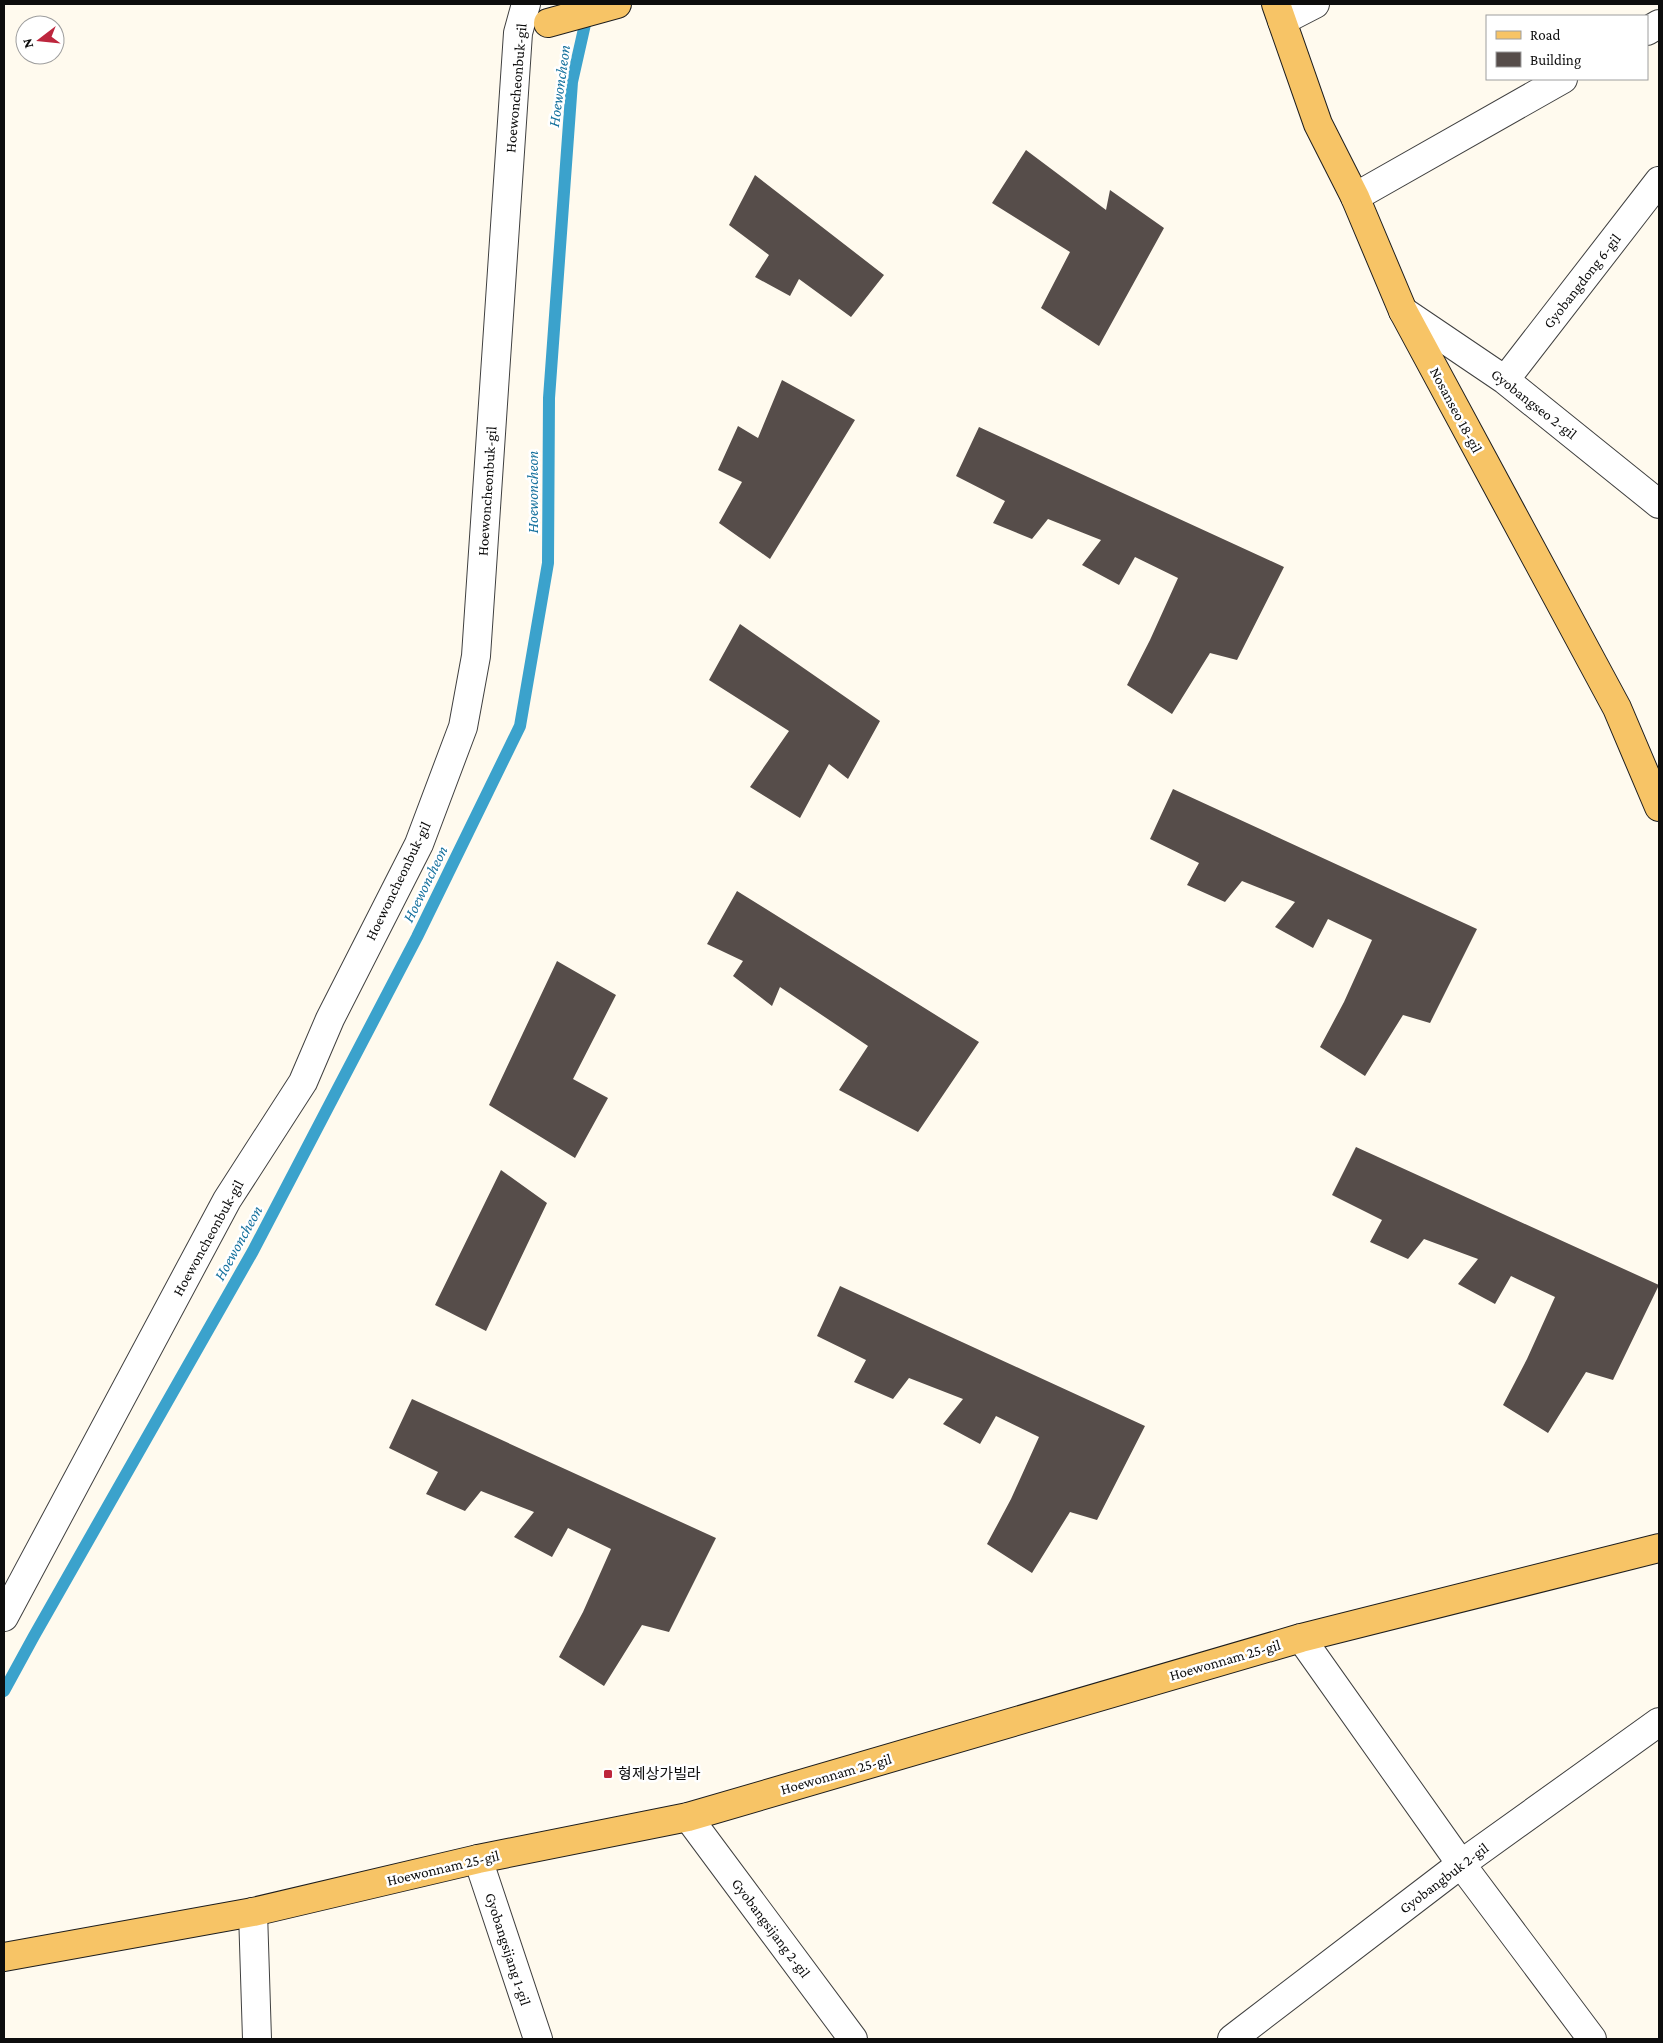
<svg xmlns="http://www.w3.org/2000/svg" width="1663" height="2043" font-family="'Crimson Pro','Noto Sans KR',serif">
	<rect width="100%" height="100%" fill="#fffaee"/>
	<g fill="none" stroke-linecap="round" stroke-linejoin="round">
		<path stroke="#3ba2cc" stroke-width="12" d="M 4,1691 L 34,1636 L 253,1251 L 417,937 L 520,726 L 548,563 L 549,398 L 572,82 L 588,11"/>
	</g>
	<path fill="#564d4a" d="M 1026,150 L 1106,210 L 1110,190 L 1164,228 L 1099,346 L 1041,308 L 1070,252 L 992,203 Z
		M 755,175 L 884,275 L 851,317 L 799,279 L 790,296 L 755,277 L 769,255 L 729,225 Z
		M 782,380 L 855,420 L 770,559 L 719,523 L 742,482 L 718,470 L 738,426 L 758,438 Z
		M 979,427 L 1284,567 L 1237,660 L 1210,653 L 1172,714 L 1127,685 L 1150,640 L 1178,578 L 1135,557 L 1119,585 L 1082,565 L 1101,540 L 1048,519 L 1032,539 L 993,523 L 1005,501 L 956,476 Z
		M 740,624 L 880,721 L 848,779 L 829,764 L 800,818 L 750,787 L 789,731 L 709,680 Z
		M 1173,789 L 1477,929 L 1430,1023 L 1403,1015 L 1365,1076 L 1320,1047 L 1344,1002 L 1372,940 L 1328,919 L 1313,948 L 1275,927 L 1295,902 L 1242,881 L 1225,902 L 1187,885 L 1199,863 L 1150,839 Z
		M 737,891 L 979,1042 L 918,1132 L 839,1090 L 868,1046 L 780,987 L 772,1006 L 733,976 L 743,961 L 707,944 Z
		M 557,961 L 616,995 L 573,1079 L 608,1098 L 575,1158 L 489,1105 Z
		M 1356,1147 L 1659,1285 L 1613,1380 L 1586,1372 L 1548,1433 L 1503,1405 L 1527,1359 L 1555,1297 L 1511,1276 L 1495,1304 L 1458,1284 L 1478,1259 L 1424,1239 L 1408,1259 L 1370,1242 L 1382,1220 L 1332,1195 Z
		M 501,1170 L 547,1203 L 486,1331 L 435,1305 Z
		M 840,1286 L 1145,1426 L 1097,1520 L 1070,1512 L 1032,1573 L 987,1544 L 1011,1499 L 1039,1437 L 996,1416 L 980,1444 L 943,1424 L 963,1399 L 909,1378 L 893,1399 L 854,1382 L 866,1360 L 817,1336 Z
		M 412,1399 L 716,1538 L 669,1632 L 642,1625 L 604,1686 L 559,1657 L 583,1612 L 611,1549 L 568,1528 L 552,1557 L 514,1537 L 534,1512 L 481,1491 L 465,1511 L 426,1494 L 438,1472 L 389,1448 Z"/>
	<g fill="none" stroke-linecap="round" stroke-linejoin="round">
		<g stroke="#404040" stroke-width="30">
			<path id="minor" d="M 1282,21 L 1315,4
				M 1647,31 L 1659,24
				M 1355,197 L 1563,79
				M 1403,311 L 1505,380 L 1659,504
				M 1505,380 L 1659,181
				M 4,1617 L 227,1200 L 303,1082 L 330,1019 L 419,844 L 463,727 L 476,656 L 518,33 L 526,4
				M 1301,1638 L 1461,1864 L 1592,2039
				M 688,1817 L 853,2039
				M 478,1859 L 538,2039
				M 253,1912 L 257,2039
				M 1232,2039 L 1461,1864 L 1659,1722"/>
		</g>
		<g stroke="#1e1e1e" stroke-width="30">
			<path id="major" d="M 1276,4 L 1318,124 L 1355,197 L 1403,311 L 1617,708 L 1659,807
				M 548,23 L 617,4
				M 4,1957 L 253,1912 L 478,1859 L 688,1817 L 1301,1638 L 1659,1548"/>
		</g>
		<use href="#minor" stroke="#fff" stroke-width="28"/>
		<use href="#major" stroke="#f7c466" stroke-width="28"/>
	</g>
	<rect fill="#bd263d" stroke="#fff" stroke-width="2" x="603" y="1769" width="10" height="10" rx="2.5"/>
	<g text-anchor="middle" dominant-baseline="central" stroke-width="5" stroke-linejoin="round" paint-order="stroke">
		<g font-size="15" fill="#0d0d0d" stroke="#fff">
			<text transform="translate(516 88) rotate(-85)">Hoewoncheonbuk-gil</text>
			<text transform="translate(1582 281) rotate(-52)">Gyobangdong 6-gil</text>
			<text transform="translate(1534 404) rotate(38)">Gyobangseo 2-gil</text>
			<text transform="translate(1456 410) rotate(62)">Nosanseo 18-gil</text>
			<text transform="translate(487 491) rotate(-86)">Hoewoncheonbuk-gil</text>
			<text transform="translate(398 881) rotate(-64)">Hoewoncheonbuk-gil</text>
			<text transform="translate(208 1238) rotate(-61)">Hoewoncheonbuk-gil</text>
			<text transform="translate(1225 1660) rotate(-16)">Hoewonnam 25-gil</text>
			<text transform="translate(836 1774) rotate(-16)">Hoewonnam 25-gil</text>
			<text transform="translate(443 1868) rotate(-13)">Hoewonnam 25-gil</text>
			<text transform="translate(1444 1878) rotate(-37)">Gyobangbuk 2-gil</text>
			<text transform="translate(771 1928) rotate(53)">Gyobangsijang 2-gil</text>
			<text transform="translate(508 1949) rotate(72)">Gyobangsijang 1-gil</text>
		</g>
		<g font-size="15" fill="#0d0d0d" stroke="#fff" text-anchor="start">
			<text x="618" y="1774">형제상가빌라</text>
		</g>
		<g font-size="16" font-style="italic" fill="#17729e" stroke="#fff">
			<text transform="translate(559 86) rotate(-82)">Hoewoncheon</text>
			<text transform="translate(532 492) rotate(-90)">Hoewoncheon</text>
			<text transform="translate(425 884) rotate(-64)">Hoewoncheon</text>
			<text transform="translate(238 1243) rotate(-61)">Hoewoncheon</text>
		</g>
	</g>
	<rect width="1663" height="2043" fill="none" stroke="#0d0d0d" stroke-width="10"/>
	<rect x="1486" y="15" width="162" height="65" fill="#ffffff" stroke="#9e9e9e"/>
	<rect x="1496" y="31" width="25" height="8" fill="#f7c466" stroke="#9e9e9e"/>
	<text x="1530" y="40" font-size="15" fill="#0d0d0d">Road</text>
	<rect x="1496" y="52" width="25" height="15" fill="#564d4a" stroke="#9e9e9e"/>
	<text x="1530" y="65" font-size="15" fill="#0d0d0d">Building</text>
	<g transform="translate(40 40) rotate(254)"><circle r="24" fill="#ffffff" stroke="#9e9e9e"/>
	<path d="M0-4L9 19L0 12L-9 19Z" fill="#bd263d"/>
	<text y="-8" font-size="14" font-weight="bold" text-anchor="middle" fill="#0d0d0d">N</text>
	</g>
</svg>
